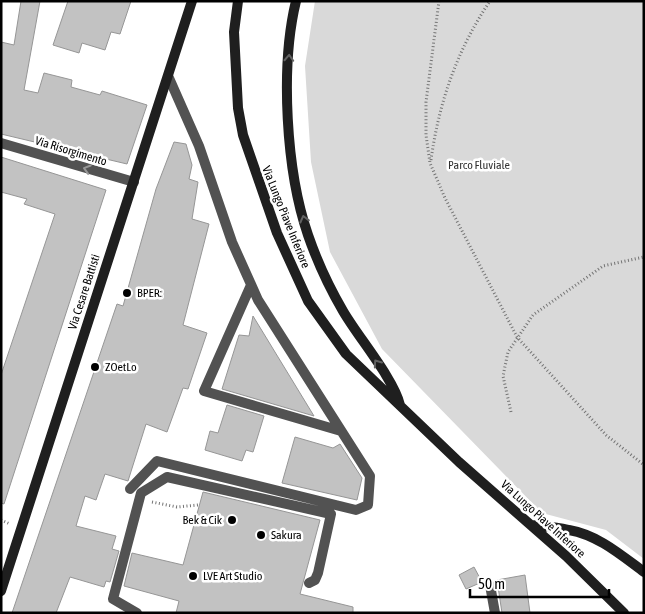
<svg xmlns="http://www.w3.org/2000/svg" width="645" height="614" font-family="'Asap Condensed',sans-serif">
	<rect width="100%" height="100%" fill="#fff"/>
	<path fill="#d9d9d9" d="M 315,1 L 644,1 L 644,559 L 606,530 L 542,513 L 382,349 L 330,252 L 311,162 L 305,66 Z"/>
	<path fill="#c2c2c2" stroke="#969696" d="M 21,1 L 40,1 L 24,90 L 38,93 L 44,73 L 72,80 L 71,87 L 100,95 L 102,91 L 147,105 L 127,164 L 1,134 L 1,42 L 14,45 Z
		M 68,1 L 131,1 L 120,34 L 111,32 L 105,50 L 82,43 L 79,53 L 53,45 Z
		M 174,142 L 186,144 L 192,165 L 189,179 L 198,182 L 192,219 L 209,224 L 183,325 L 207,333 L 188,389 L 183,388 L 167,432 L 146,424 L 128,481 L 105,474 L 96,500 L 85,496 L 76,526 L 116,536 L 112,549 L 119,551 L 110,582 L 106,581 L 104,587 L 70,577 L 56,613 L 12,613 L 117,304 L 123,306 L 156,189 Z
		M 1,157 L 106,190 L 4,504 L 1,503 L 1,375 L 55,214 L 24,204 L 27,199 L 1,192 Z
		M 253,316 L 314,416 L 222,389 L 239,335 L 249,336 Z
		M 227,405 L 264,416 L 253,452 L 246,450 L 242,461 L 205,450 L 210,431 L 218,433 Z
		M 295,437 L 333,448 L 340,444 L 362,478 L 357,500 L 282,483 Z
		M 203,492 L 320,520 L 300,594 L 353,607 L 353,613 L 176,613 L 179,601 L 124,586 L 132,553 L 183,565 Z
		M 474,567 L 482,582 L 466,589 L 459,575 Z
		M 525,575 L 530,613 L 502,613 L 497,580 Z"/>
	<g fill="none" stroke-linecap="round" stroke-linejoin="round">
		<path stroke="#747474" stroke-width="3" stroke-dasharray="1 2.5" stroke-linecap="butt" d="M 439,1 L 426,102 L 426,135 L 430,163 L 445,198 L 517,337 L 606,435 L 644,465
			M 431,160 C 439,102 457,50 490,1
			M 511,412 L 503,376 L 508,352 L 533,315 L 603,266 L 644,257
			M 152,502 L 177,507 L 198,505
			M 1,520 L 10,524"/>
		<path stroke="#525252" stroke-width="10" d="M 251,285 L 204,391 L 341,431
			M 130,489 L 157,461 L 356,510 L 368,505 L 370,476 L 258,300 L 232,242 L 199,146 L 169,78
			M 490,585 L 495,613
			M 137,613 L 113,599 L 141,493 L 167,477 L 331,514 L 318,573 L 315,580 L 309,583"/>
		<path stroke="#525252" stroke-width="10" d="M 1,143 L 134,182"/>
		<path stroke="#1f1f1f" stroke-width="10" d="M 238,1 L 234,32 L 238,108 L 243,135 L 277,233 L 308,301 L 346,354 L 459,462 L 566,556 L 624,613
			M 296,1 C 280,67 286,171 308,235 C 317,261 329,287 343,311 C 358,337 394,379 400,405
			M 531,525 C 543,526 557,527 569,530 C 598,535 621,555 644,572
			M 1,591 L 192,1"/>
	</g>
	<defs><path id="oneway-chevron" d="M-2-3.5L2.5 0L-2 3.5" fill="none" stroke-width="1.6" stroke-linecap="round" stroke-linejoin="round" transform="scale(1.25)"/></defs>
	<g stroke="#626262">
		<use href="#oneway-chevron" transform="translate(289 58) rotate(-87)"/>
		<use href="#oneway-chevron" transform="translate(304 219) rotate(-104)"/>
		<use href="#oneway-chevron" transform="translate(377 363) rotate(-125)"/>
	</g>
	<use stroke="#979797" href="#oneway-chevron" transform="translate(87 169) rotate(-163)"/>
	<g fill="#000" stroke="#fff" stroke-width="2">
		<circle cx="127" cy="293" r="5"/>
		<circle cx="95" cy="367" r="5"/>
		<circle cx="232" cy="520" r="5"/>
		<circle cx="261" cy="535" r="5"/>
		<circle cx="193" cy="576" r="5"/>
	</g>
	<g text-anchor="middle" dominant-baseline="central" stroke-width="5" stroke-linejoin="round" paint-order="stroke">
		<g font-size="12" fill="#000" stroke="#fff">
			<text transform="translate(71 151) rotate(17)">Via Risorgimento</text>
			<text transform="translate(286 217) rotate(68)">Via Lungo Piave Inferiore</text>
			<text transform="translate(84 292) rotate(-72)">Via Cesare Battisti</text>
			<text transform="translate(543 519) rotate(42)">Via Lungo Piave Inferiore</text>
		</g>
		<g font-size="12" fill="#303030" stroke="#fff">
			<text x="479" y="165">Parco Fluviale</text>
		</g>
		<g font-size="12" fill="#000" stroke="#fff" text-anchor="start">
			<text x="137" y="293">BPER:</text>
			<text x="105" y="367">ZOetLo</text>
			<text x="222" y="520" text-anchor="end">Bek &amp; Cik</text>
			<text x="271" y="535">Sakura</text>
			<text x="203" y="576">LVE Art Studio</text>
		</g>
	</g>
	<rect width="645" height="614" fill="none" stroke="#000000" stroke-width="5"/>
	<path d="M470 589v8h139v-8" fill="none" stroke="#000000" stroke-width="2.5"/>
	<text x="478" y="589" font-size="15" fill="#000000" stroke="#ffffff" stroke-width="4" paint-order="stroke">50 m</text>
</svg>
